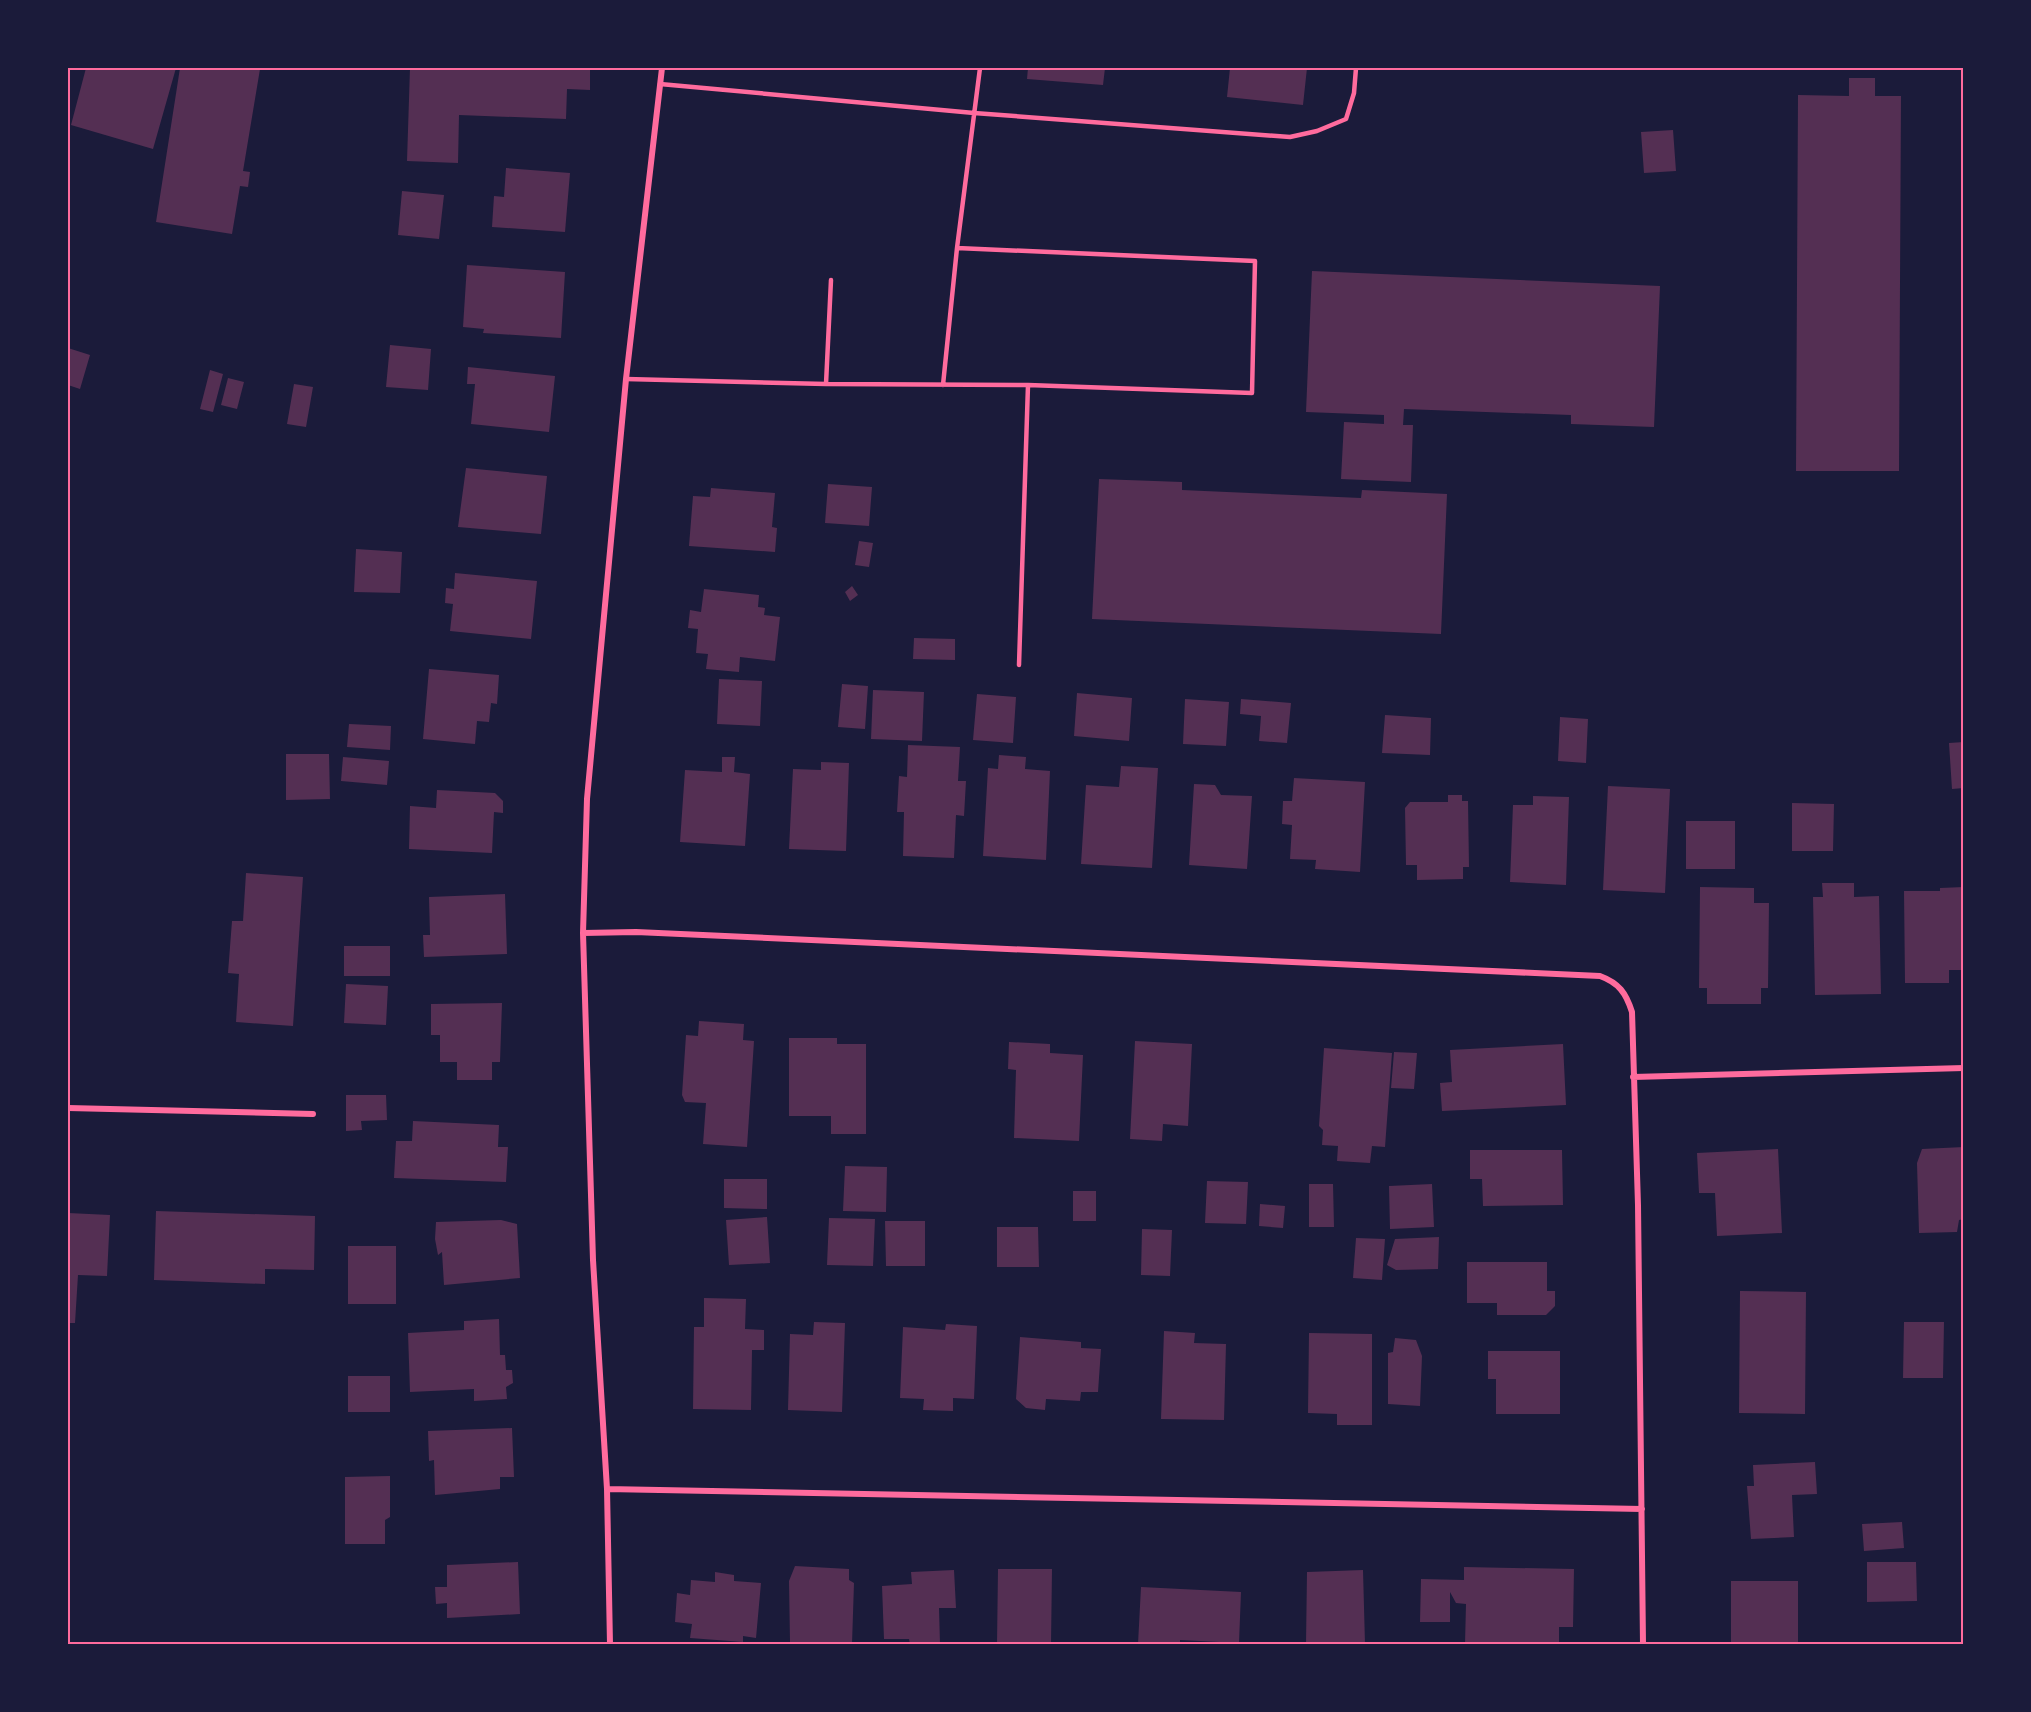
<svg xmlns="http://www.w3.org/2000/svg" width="2031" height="1712" font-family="'DejaVu Sans',sans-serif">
	<rect width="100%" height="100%" fill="#1b1b3a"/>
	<path fill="#542f53" d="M 86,68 L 176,68 L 153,149 L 71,125 Z
		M 180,68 L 260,69 L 243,171 L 250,172 L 248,187 L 240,186 L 232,234 L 156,222 Z
		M 410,68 L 590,68 L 590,90 L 567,89 L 566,119 L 459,115 L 458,163 L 407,161 Z
		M 1028,68 L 1105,68 L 1103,85 L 1027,79 Z
		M 1230,68 L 1307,68 L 1303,105 L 1227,97 Z
		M 1849,78 L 1875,78 L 1875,96 L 1901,96 L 1899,471 L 1796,471 L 1798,95 L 1849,96 Z
		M 1673,130 L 1676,171 L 1644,173 L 1641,132 Z
		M 506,168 L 570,173 L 565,232 L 492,227 L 494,196 L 504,197 Z
		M 402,191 L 444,195 L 439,239 L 398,235 Z
		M 467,265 L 565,272 L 561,338 L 483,333 L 484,329 L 463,327 Z
		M 1312,271 L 1660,286 L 1654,427 L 1571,424 L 1571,415 L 1404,409 L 1403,425 L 1413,425 L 1411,482 L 1341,479 L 1344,422 L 1384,424 L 1384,415 L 1306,412 Z
		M 390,345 L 431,349 L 428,390 L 386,387 Z
		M 68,348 L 90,355 L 80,389 L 68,385 Z
		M 468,367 L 555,376 L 549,432 L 471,424 L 475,384 L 467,384 Z
		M 210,370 L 223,374 L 213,412 L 200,409 Z
		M 228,378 L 244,382 L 237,409 L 221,405 Z
		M 294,384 L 313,387 L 306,427 L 287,424 Z
		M 466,468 L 547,476 L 541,534 L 458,527 Z
		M 1099,479 L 1182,482 L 1182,490 L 1361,498 L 1362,490 L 1447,494 L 1441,634 L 1092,619 Z
		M 828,484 L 872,487 L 869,526 L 825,523 Z
		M 711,488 L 775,493 L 772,527 L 777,528 L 775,552 L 689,546 L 693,496 L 710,497 Z
		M 859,541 L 873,543 L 869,567 L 855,565 Z
		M 356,549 L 402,552 L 400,593 L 354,592 Z
		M 455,573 L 537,581 L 531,639 L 450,631 L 453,604 L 445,603 L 446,588 L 454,589 Z
		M 852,586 L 858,595 L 850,601 L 845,592 Z
		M 704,589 L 759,595 L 758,607 L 765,608 L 764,615 L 780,617 L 775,661 L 740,657 L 739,672 L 706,669 L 708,654 L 696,653 L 698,629 L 688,628 L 690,610 L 701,612 Z
		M 914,638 L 955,639 L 955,660 L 913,659 Z
		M 429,669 L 499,675 L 497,704 L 491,703 L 489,722 L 477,721 L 475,744 L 423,739 Z
		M 719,679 L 762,681 L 760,726 L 717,724 Z
		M 842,684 L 868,686 L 865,729 L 838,727 Z
		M 873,690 L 924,692 L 922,741 L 871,739 Z
		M 1077,693 L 1132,698 L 1129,741 L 1074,736 Z
		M 977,694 L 1016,697 L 1013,743 L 973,740 Z
		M 1185,699 L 1229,702 L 1226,746 L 1183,744 Z
		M 1241,699 L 1291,703 L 1287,743 L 1259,741 L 1261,716 L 1240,714 Z
		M 1385,715 L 1431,718 L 1430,755 L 1382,753 Z
		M 1560,717 L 1588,719 L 1586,763 L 1558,761 Z
		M 349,724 L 391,726 L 390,750 L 347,747 Z
		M 1964,742 L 1964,788 L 1952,789 L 1949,743 Z
		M 908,745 L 960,747 L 958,781 L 966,781 L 964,816 L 956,815 L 954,858 L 903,856 L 904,812 L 897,812 L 899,776 L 907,777 Z
		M 286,754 L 329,754 L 330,799 L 286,800 Z
		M 999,755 L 1026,757 L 1025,769 L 1050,771 L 1046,860 L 983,856 L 988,768 L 998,769 Z
		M 343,757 L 389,761 L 387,785 L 341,781 Z
		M 722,757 L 735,757 L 734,772 L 750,774 L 745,846 L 680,842 L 685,770 L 722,772 Z
		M 821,762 L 849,763 L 846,851 L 789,849 L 793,769 L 821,770 Z
		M 1121,766 L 1158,768 L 1152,868 L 1081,864 L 1086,785 L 1119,787 Z
		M 1294,778 L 1365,782 L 1360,872 L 1315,869 L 1316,860 L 1290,859 L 1292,825 L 1282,824 L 1283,801 L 1292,801 Z
		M 1194,784 L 1215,785 L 1221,795 L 1252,796 L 1247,869 L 1189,865 Z
		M 1608,786 L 1670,789 L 1665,893 L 1603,890 Z
		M 437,790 L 495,793 L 503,801 L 503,813 L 494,812 L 492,853 L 409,849 L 410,806 L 436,808 Z
		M 1448,795 L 1462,795 L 1462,801 L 1468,801 L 1469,867 L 1463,867 L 1463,879 L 1417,880 L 1417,865 L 1406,865 L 1405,808 L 1410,802 L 1448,802 Z
		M 1533,796 L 1569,797 L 1566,885 L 1510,882 L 1513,805 L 1533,805 Z
		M 1792,803 L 1834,804 L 1833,851 L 1792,851 Z
		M 1686,821 L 1735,821 L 1735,869 L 1686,869 Z
		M 246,873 L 303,877 L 293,1026 L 236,1022 L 239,974 L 228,973 L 232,921 L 243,921 Z
		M 1822,883 L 1854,883 L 1854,897 L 1879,896 L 1881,994 L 1815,995 L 1813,897 L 1823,897 Z
		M 1700,887 L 1754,888 L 1754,903 L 1769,903 L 1768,988 L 1761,988 L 1761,1004 L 1707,1004 L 1707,988 L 1699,988 Z
		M 1964,887 L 1964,970 L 1949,970 L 1949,983 L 1905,983 L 1904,891 L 1940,891 L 1940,888 Z
		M 505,894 L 507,954 L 424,957 L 423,935 L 430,935 L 429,897 Z
		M 344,946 L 390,946 L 390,976 L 344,976 Z
		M 346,984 L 388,986 L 386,1025 L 344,1023 Z
		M 502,1003 L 500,1062 L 492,1062 L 492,1080 L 457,1080 L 457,1062 L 440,1062 L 440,1035 L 431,1035 L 431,1004 Z
		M 699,1021 L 744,1024 L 743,1040 L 754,1041 L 747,1147 L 703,1144 L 706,1103 L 685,1102 L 682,1095 L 686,1035 L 698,1036 Z
		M 789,1038 L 837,1038 L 837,1044 L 866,1044 L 866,1134 L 831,1134 L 831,1116 L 789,1116 Z
		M 1135,1041 L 1192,1044 L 1188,1126 L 1163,1124 L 1162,1141 L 1130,1139 Z
		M 1009,1042 L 1050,1044 L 1050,1053 L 1083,1055 L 1079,1141 L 1014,1138 L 1016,1070 L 1008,1069 Z
		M 1563,1044 L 1566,1105 L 1442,1111 L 1440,1083 L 1452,1082 L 1450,1050 Z
		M 1324,1048 L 1392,1053 L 1385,1147 L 1372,1146 L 1370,1163 L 1337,1161 L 1338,1146 L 1322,1145 L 1323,1130 L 1319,1126 Z
		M 1394,1052 L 1417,1053 L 1414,1089 L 1391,1088 Z
		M 346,1095 L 386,1095 L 387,1120 L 361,1121 L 362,1130 L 346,1131 Z
		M 413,1121 L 499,1125 L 498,1147 L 508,1147 L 506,1182 L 394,1178 L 396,1141 L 412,1141 Z
		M 1964,1147 L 1964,1219 L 1959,1220 L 1957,1232 L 1919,1233 L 1917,1163 L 1922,1149 Z
		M 1778,1149 L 1782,1233 L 1717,1236 L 1715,1193 L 1699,1193 L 1697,1153 Z
		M 1470,1150 L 1562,1150 L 1563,1205 L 1483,1206 L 1482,1179 L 1470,1179 Z
		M 845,1166 L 887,1167 L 886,1212 L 843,1211 Z
		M 724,1179 L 767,1179 L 767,1209 L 724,1208 Z
		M 1207,1181 L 1248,1182 L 1246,1224 L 1205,1223 Z
		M 1309,1184 L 1333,1184 L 1334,1227 L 1309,1227 Z
		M 1432,1184 L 1434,1227 L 1390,1229 L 1389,1186 Z
		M 1073,1191 L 1096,1191 L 1096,1221 L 1073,1221 Z
		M 1260,1204 L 1285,1206 L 1283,1228 L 1259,1226 Z
		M 156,1211 L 315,1216 L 314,1270 L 265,1269 L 265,1284 L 154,1280 Z
		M 68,1213 L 110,1215 L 107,1276 L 78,1275 L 75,1323 L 68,1323 Z
		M 767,1217 L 770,1263 L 729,1265 L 726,1220 Z
		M 829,1218 L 875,1219 L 873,1266 L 827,1265 Z
		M 501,1220 L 517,1224 L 520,1278 L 444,1285 L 442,1252 L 438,1255 L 435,1239 L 436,1222 Z
		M 885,1221 L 925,1221 L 925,1266 L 886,1266 Z
		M 997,1227 L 1038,1227 L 1039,1267 L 997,1267 Z
		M 1142,1229 L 1172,1230 L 1170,1276 L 1141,1275 Z
		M 1439,1237 L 1438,1269 L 1396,1270 L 1387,1265 L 1395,1239 Z
		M 1356,1238 L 1385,1239 L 1382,1280 L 1353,1278 Z
		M 348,1246 L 396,1246 L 396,1304 L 348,1304 Z
		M 1467,1262 L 1547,1262 L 1547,1291 L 1555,1291 L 1555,1306 L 1546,1315 L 1497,1315 L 1497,1303 L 1467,1303 Z
		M 1740,1291 L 1806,1292 L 1805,1414 L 1739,1413 Z
		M 704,1298 L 746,1299 L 745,1329 L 764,1330 L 764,1350 L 752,1350 L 751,1410 L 693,1409 L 694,1327 L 704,1327 Z
		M 499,1319 L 500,1355 L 505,1355 L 506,1370 L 512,1370 L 513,1383 L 506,1387 L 507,1399 L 474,1401 L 474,1389 L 410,1392 L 408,1333 L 464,1330 L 464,1321 Z
		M 814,1322 L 845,1323 L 842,1412 L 788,1410 L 790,1334 L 813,1335 Z
		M 1904,1322 L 1944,1322 L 1943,1378 L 1903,1378 Z
		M 946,1324 L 977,1326 L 974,1399 L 953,1398 L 953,1411 L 923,1410 L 924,1399 L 900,1398 L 903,1327 L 945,1330 Z
		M 1164,1331 L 1195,1333 L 1194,1343 L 1226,1344 L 1224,1420 L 1161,1419 Z
		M 1309,1333 L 1372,1334 L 1372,1425 L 1337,1425 L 1337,1414 L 1308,1413 Z
		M 1020,1337 L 1081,1342 L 1081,1348 L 1101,1349 L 1098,1392 L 1081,1392 L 1080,1401 L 1046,1399 L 1045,1410 L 1026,1408 L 1016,1399 Z
		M 1395,1338 L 1416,1340 L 1422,1356 L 1420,1406 L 1388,1404 L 1388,1353 L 1393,1352 Z
		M 1488,1351 L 1560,1351 L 1560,1414 L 1496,1414 L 1496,1379 L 1488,1379 Z
		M 348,1376 L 390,1376 L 390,1412 L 348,1412 Z
		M 512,1428 L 514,1477 L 500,1477 L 500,1489 L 435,1495 L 434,1460 L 429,1461 L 428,1431 Z
		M 1815,1462 L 1817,1494 L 1792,1495 L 1794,1537 L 1751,1539 L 1747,1486 L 1754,1486 L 1753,1465 Z
		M 390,1476 L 390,1517 L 385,1520 L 385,1544 L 345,1544 L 345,1477 Z
		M 1902,1522 L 1904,1548 L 1864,1551 L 1862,1524 Z
		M 518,1562 L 520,1614 L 447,1618 L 447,1603 L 436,1604 L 435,1587 L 447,1587 L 447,1565 Z
		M 1867,1562 L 1916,1562 L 1917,1601 L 1867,1602 Z
		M 795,1566 L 849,1569 L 849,1580 L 854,1583 L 852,1644 L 790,1642 L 789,1581 Z
		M 1464,1567 L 1574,1569 L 1573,1627 L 1559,1627 L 1559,1644 L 1465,1644 L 1466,1604 L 1456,1603 L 1450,1592 L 1450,1622 L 1420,1622 L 1421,1579 L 1464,1580 Z
		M 998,1569 L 1052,1569 L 1051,1644 L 997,1644 Z
		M 954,1570 L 956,1608 L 939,1608 L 940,1644 L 910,1644 L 909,1639 L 884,1639 L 882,1586 L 912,1584 L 911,1572 Z
		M 1363,1570 L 1365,1644 L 1306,1644 L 1307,1572 Z
		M 715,1572 L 734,1575 L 734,1581 L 761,1583 L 756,1638 L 743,1636 L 743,1642 L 690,1638 L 692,1624 L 675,1622 L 677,1593 L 690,1595 L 691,1580 L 715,1582 Z
		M 1731,1581 L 1798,1581 L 1798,1644 L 1731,1644 Z
		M 1141,1587 L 1241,1592 L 1239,1643 L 1180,1640 L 1180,1644 L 1138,1644 Z"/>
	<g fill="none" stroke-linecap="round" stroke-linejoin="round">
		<path stroke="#ff6b9d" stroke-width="4.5" d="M 660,84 L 974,113 L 1290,137 L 1317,131 L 1346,119 L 1354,93 L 1356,68
			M 626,379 L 826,384 L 1028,385 L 1252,393 L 1255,261 L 957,248
			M 826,384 L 831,280
			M 943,385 L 957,248 L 980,68
			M 1019,665 L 1028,385"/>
		<path stroke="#ff6b9d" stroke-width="6" d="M 583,933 L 636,932 L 1600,976 C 1619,983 1626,993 1632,1012 L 1638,1205 L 1643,1644
			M 1633,1077 L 1964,1068
			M 68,1108 L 313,1114
			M 607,1489 L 1642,1509
			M 610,1644 L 607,1489 L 593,1260 L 583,933 L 587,799 L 626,379 L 662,68"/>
	</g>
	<rect width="2031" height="1712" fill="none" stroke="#1b1b3a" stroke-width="138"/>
	<rect x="69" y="69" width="1893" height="1574" fill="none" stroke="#ff6b9d" stroke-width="2"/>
</svg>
